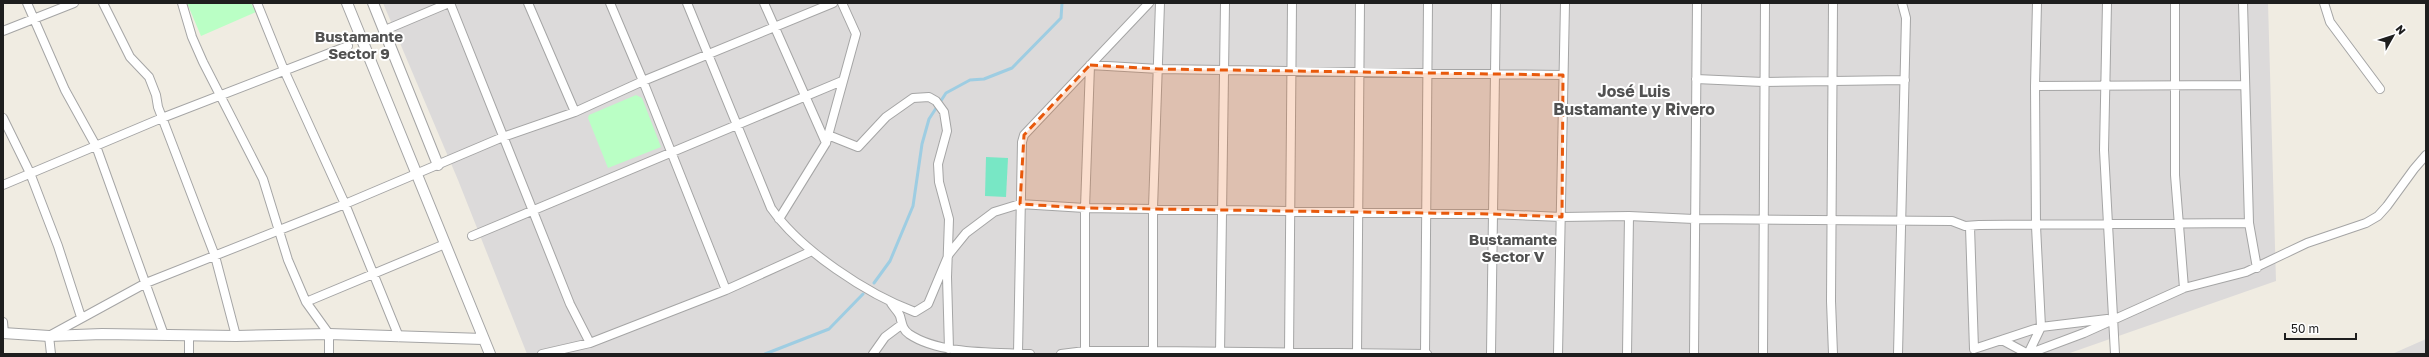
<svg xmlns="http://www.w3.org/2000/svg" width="2429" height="357" font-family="'Golos Text',sans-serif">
	<rect width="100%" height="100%" fill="#f0ece2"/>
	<path fill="#dcdada" d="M 383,3 L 2268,3 L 2276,281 L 2067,354 L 527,354 L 458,180 Z
		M 2426,339 L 2426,354 L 2392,354 Z"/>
	<path fill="#baffc5" d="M 187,3 L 251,3 L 256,12 L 201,36 Z
		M 636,95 L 642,98 L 661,147 L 608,168 L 588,118 L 589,115 Z"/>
	<path fill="#78e7c5" d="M 986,157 L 1008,158 L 1006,197 L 985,196 Z"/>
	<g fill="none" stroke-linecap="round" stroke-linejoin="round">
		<path stroke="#9ecde2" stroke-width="3" d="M 874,283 L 890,261 L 913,206 L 922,144 L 929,119 L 946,93 L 970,80 L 984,79 L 1012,68 L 1061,18 L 1062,3
			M 765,354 L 829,329 L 863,294"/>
		<g stroke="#a5a5a5" stroke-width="10">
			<path id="minor" d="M 27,3 L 65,90 L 96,146 L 164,335
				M 103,3 L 130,57 L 149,77 L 156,95 L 158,107 L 215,256 L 236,336
				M 182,3 L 192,37 L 203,62 L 263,179 L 288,260 L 306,302 L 329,334 L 329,354
				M 257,3 L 284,70 L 345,204 L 399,337
				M 450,3 L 570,304 L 590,343
				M 528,3 L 575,112
				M 610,3 L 643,81 L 726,290
				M 687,3 L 771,208 C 800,250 867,294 915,312 L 928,304 L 949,254 L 966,233 L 994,212 L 1020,204 L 1085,208 L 1492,214 L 1562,217 L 1629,216 L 1694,219 L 1952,221 L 1965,226 L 1979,225 L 2249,223
				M 764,3 L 826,143
				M 1833,3 L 1831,301 L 1833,354
				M 2107,3 L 2104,150 L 2115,354
				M 2175,3 L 2175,175 L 2184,288
				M 2243,3 L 2249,223 L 2257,268
				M 2324,3 L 2330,22 L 2380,89
				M 385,30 L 449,3
				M 3,31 L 74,3
				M 1696,79 L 1763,82 L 1905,80
				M 2035,86 L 2244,85
				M 3,118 L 30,173 L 58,246 L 81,317
				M 828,135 L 858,147 L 886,117 L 913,98 L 929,97 L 936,101 L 944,112 L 947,131 L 938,164 L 939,182 L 949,219 L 947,277 L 949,349
				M 3,185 L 162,118 L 348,46
				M 779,219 L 826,143 L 856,34 L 842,3
				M 1970,227 L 1974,349 L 2041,327 L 2107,319
				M 472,236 L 842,81
				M 306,302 L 445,244
				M 891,303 C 893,307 898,311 900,316 C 902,323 902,329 909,334 C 940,355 994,352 1030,354
				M 3,322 L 4,333
				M 189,336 L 189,354
				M 2002,340 L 2028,354
				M 1153,351 L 1153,208 L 1160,3
				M 1018,353 L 1022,142 L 1024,135 L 1149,3
				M 51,354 L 49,336 L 146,283 L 345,204 L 503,137 L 575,112 L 643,81 L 833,3
				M 542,354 L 590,343 L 726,290 L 812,251
				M 873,354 L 885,337 L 901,325
				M 1061,354 L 1085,351 L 1153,351 L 1427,354
				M 1089,354 L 1085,351 L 1085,208 L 1090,65 L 1159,69 L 1563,75
				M 1220,354 L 1225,3
				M 1289,354 L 1292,3
				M 1357,354 L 1360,3
				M 1425,354 L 1428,3
				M 1491,354 L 1496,3
				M 1558,354 L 1565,3
				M 1627,354 L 1629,216
				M 1694,354 L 1697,3
				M 1763,354 L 1765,3
				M 1898,354 L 1906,18 L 1902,3
				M 2028,354 L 2084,333 L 2184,288 L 2246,272 L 2307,243 L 2366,223 L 2378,216 L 2387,206 L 2414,169 L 2426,155
				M 2028,354 L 2041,327 L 2036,226 L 2035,86 L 2037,3"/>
		</g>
		<g stroke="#a5a5a5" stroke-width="12">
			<path id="tertiary" d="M 347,3 L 490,354
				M 373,3 L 438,165
				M 3,333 L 49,336 L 102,334 L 236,336 L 329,334 L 483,339"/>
		</g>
		<use href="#minor" stroke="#fff" stroke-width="8"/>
		<use href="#tertiary" stroke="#fff" stroke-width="10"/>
	</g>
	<path fill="#e8590c" fill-opacity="0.2" stroke="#e8590c" stroke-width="3" stroke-dasharray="8 5" stroke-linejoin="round" d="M 1090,65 L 1159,69 L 1563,75 L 1562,217 L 1492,214 L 1085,208 L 1020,204 L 1024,135 Z"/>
	<g text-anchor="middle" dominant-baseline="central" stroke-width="4" stroke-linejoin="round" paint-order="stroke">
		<g font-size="15" font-weight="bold" fill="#515151" stroke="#fff">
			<text x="359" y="36">Bustamante<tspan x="359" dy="17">Sector 9</tspan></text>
			<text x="1513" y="239">Bustamante<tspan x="1513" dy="17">Sector V</tspan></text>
		</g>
		<g font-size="16" font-weight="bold" fill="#515151" stroke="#fff">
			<text x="1634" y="91">José Luis<tspan x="1634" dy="18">Bustamante y Rivero</tspan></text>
		</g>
	</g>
	<rect width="2429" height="357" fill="none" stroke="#1e1e1e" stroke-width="8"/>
	<g transform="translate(2393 36) rotate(51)" stroke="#ffffff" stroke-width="3" paint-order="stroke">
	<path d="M0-3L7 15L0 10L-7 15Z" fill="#1e1e1e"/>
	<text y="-6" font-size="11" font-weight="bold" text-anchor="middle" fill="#1e1e1e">N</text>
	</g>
	<path d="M2285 333v6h71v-6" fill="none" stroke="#1e1e1e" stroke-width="2"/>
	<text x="2291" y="333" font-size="12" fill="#1e1e1e" stroke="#ffffff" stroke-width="3" paint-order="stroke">50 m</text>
</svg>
